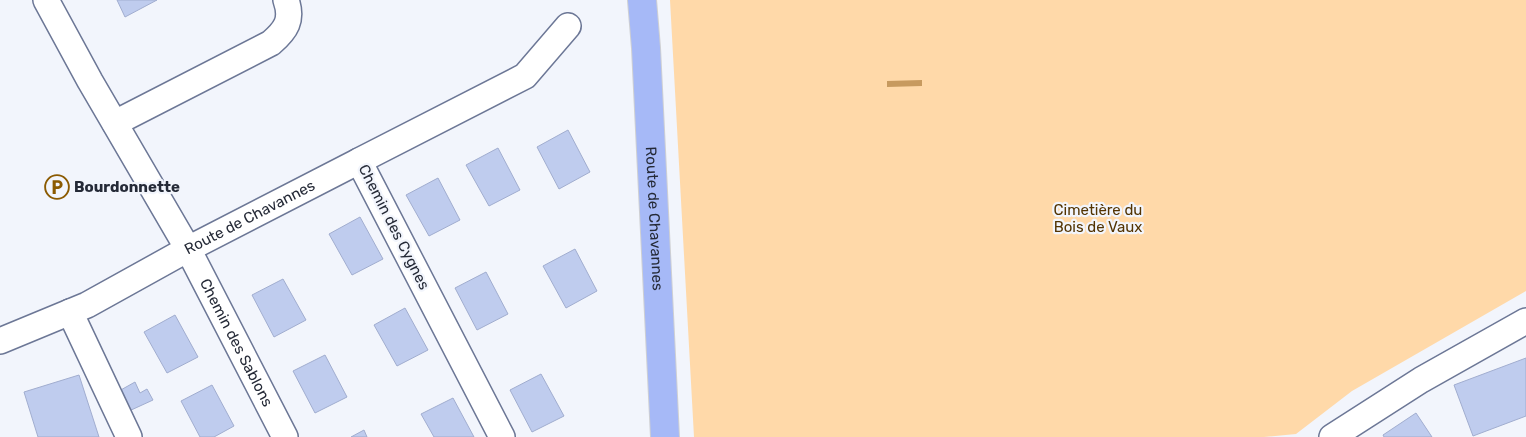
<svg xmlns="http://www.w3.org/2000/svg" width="1526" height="437" font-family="Rubik,sans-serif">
	<rect width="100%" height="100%" fill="#f2f5fc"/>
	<path fill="#ffd9a9" d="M 670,0 L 1526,0 L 1526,291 L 1352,391 L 1296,434 L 1264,437 L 694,437 Z"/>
	<path fill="#c79a5f" d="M 922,80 L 922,86 L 887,87 L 887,81 Z"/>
	<path fill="#bfccee" stroke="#a1adcf" d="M 117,0 L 157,0 L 125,17 Z
		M 568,130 L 590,172 L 559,189 L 537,147 Z
		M 498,148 L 520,190 L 489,206 L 466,165 Z
		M 438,178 L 460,220 L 429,236 L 406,195 Z
		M 360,217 L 383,259 L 352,275 L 329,234 Z
		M 575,249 L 597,291 L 566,308 L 543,266 Z
		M 486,272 L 508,314 L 477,330 L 455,288 Z
		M 283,279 L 306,320 L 274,337 L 252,295 Z
		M 405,308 L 428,350 L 397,366 L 374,325 Z
		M 175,315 L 198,357 L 167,373 L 144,332 Z
		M 325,355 L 347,397 L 315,413 L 293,371 Z
		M 1526,358 L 1526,416 L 1473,436 L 1454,385 Z
		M 541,374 L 564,416 L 532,432 L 510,390 Z
		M 79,375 L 99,437 L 38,437 L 24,392 Z
		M 135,382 L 140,393 L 147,389 L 153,400 L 129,411 L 119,391 Z
		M 212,385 L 234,426 L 214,437 L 200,437 L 181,401 Z
		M 453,398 L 474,437 L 434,437 L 421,414 Z
		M 1416,413 L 1432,437 L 1384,437 L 1383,435 Z
		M 364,430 L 367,437 L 351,437 Z"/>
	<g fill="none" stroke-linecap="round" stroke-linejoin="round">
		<g stroke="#6c7796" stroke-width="28">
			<g id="minor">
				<path id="s1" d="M 46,0 L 90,81 L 188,249 L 285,437"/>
				<path d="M 115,123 L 271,43 C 286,30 293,20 286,0"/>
				<path d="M 70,312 L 129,437"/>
				<path id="s2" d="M 0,341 L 87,305 L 188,249 L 359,161"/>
				<path d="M 502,437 L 359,161 L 525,76 L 568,26"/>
				<path d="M 1332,437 L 1421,380 L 1526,321"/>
			</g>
		</g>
		<g stroke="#cfd0d3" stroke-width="30">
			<g id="major">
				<path id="s3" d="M 642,0 L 646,48 L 665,437"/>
			</g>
		</g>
		<use href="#minor" stroke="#fff" stroke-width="25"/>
		<use href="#major" stroke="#a6b9f7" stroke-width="28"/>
	</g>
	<defs>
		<g id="parking-ring" transform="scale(1.25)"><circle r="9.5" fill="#f2f5fc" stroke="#8b5a01" stroke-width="1.5"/><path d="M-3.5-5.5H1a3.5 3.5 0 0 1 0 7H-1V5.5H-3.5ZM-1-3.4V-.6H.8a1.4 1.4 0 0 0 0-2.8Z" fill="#8b5a01"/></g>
	</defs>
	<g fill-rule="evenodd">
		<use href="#parking-ring" x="57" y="187"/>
	</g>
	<g text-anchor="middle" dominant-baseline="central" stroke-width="4.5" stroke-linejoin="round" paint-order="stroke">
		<g font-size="15" font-weight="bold" fill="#252a37" stroke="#f2f5fc" text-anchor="start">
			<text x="74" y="187">Bourdonnette</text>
		</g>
		<g font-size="15" fill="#252a37" stroke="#f2f5fc">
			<text stroke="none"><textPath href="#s2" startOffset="279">Route de Chavannes</textPath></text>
			<text stroke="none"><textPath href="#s3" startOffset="219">Route de Chavannes</textPath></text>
			<text transform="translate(394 227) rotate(63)">Chemin des Cygnes</text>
			<text stroke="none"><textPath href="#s1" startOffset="392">Chemin des Sablons</textPath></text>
		</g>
		<g font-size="15" fill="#533402" stroke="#f2f5fc">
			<text x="1098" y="210">Cimetière du<tspan x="1098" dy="17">Bois de Vaux</tspan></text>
		</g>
	</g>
</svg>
